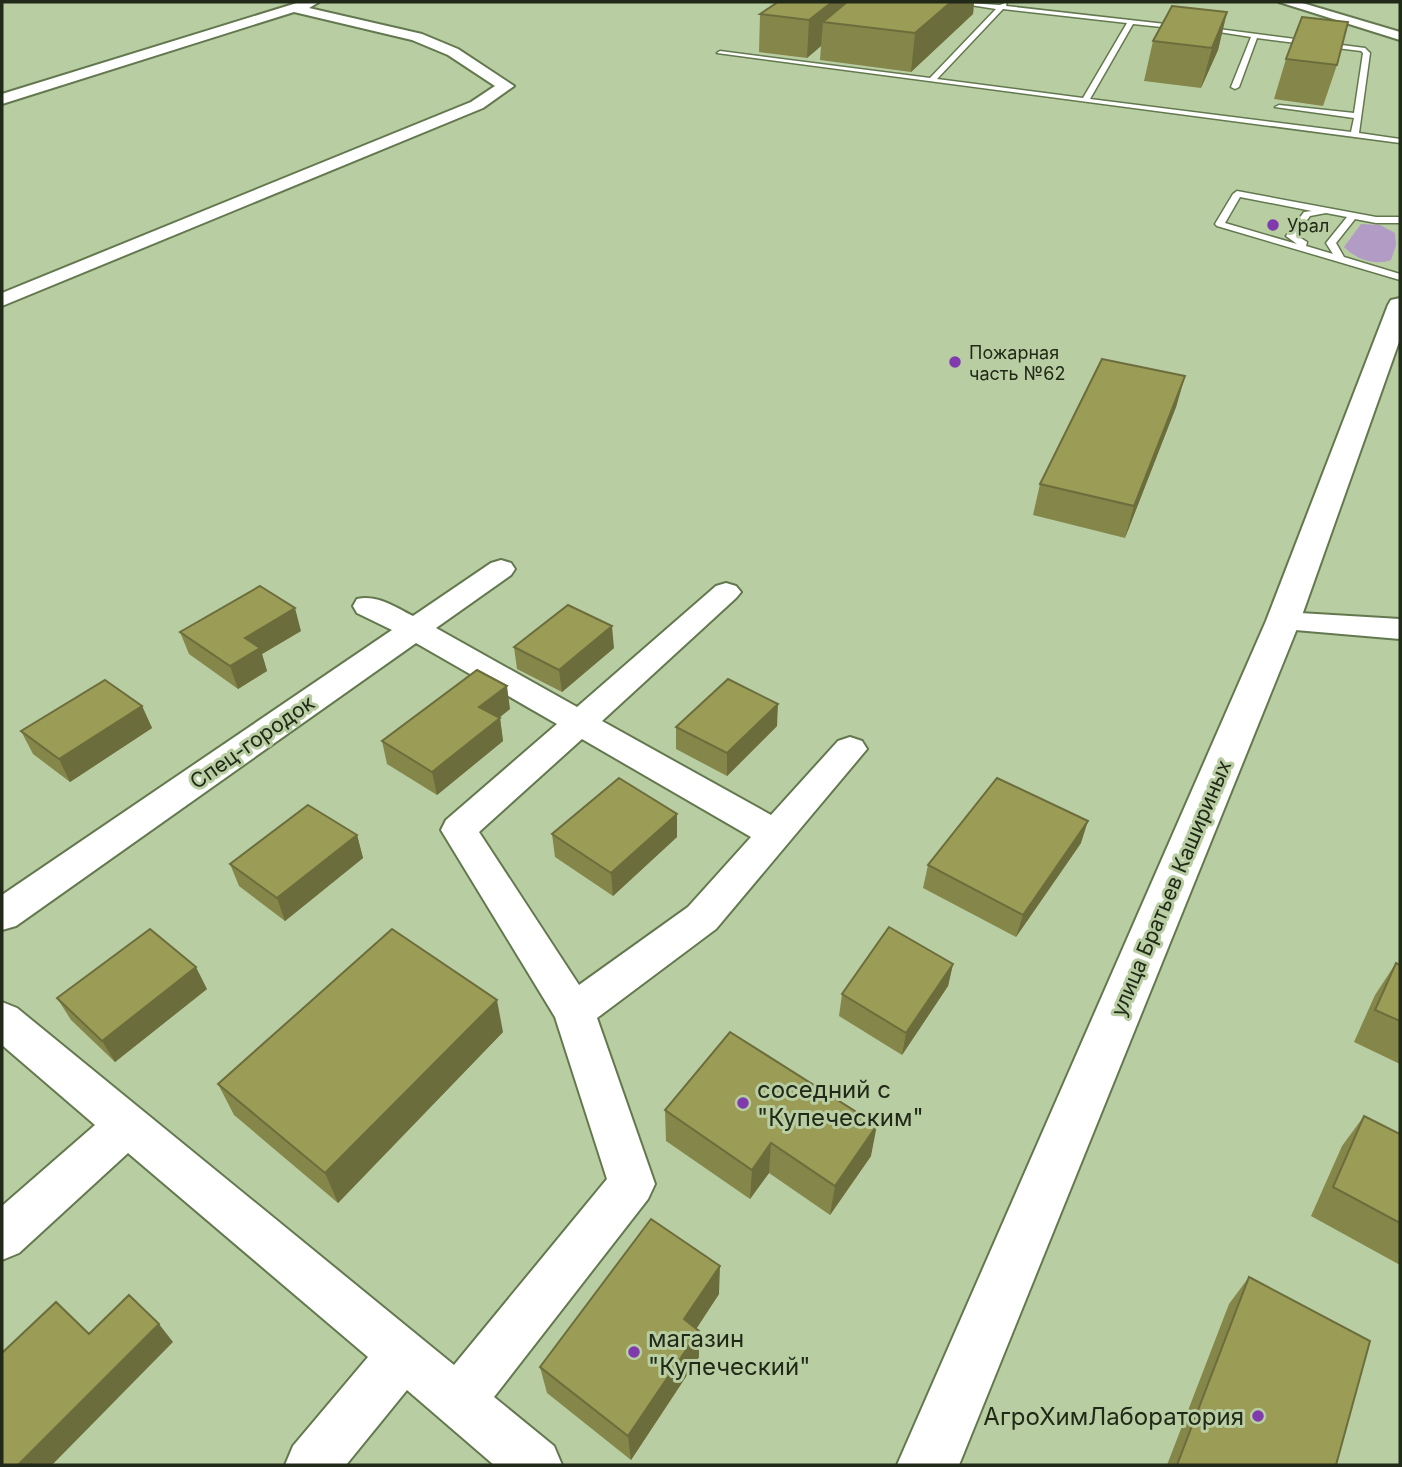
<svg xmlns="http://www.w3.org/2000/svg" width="1402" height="1467" font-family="Inter,sans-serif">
	<rect width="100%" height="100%" fill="#b8cea2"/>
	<path fill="#b29bc5" d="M 1361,224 L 1380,225 L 1395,233 L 1396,245 L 1391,260 C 1374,266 1356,259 1344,247 Z"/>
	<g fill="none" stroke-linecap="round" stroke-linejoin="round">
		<g stroke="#63784e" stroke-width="3">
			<path id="service" d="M 951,2 L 1000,5 L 1007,2 L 1006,6 L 1183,26 L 1181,29 L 1133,24 L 1090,99 L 1351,132 L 1354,118 L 1275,107 L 1279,105 L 1354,113 L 1363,53 L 1361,51 L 1257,38 L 1239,87 L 1235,89 L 1231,87 L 1251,37 L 1200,29 L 1203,27 L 1365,48 L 1370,53 L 1359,133 L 1400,139 L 1400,143 L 717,53 L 720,51 L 930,78 L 996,9 ZM 1003,9 L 1127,23 L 1083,98 L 937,79 Z
				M 1237,191 L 1376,217 L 1400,217 L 1400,223 L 1376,223 L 1355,219 L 1336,243 L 1344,257 L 1400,274 L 1400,280 L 1217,226 L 1215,224 L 1233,194 ZM 1240,197 L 1312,211 L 1304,212 L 1286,236 L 1297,244 L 1225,223 ZM 1326,213 L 1347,217 L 1326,243 L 1333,254 L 1306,246 L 1307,242 L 1296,235 L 1310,216 Z"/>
		</g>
		<g stroke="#63784e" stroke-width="4">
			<path id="minor" d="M 300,2 L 319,2 L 309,8 L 422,34 L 458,49 L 514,86 L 483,108 L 2,306 L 2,293 L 471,102 L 495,86 L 448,55 L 412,40 L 294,12 L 2,104 L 2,94 Z
				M 1279,2 L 1299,2 L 1400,32 L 1400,40 Z
				M 501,560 L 511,563 L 515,569 L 511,575 L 436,628 L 577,707 L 716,586 L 726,583 L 736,586 L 741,592 L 736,598 L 602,721 L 771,815 L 838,741 L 850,737 L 862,741 L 867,749 L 716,929 L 597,1018 L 655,1184 L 648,1199 L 494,1397 L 554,1446 L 562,1465 L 494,1465 L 407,1390 L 346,1465 L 285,1465 L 293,1446 L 368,1357 L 128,1153 L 19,1253 L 2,1260 L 2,1206 L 95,1125 L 2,1045 L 2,1002 L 17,1008 L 454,1365 L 607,1179 L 555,1017 L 441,830 L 446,820 L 557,724 L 416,643 L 16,926 L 2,930 L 2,895 L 392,630 L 357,613 L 353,606 L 357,599 C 377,594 395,607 413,616 L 491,563 ZM 582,739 L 751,837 L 688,907 L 579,985 L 479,832 Z
				M 1283,612 L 1400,619 L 1400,639 L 1272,628 L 1268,621 L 1272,614 Z"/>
		</g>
		<g stroke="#63784e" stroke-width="4">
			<path id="secondary" d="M 1400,298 L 1400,339 L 1300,621 L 959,1465 L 897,1465 L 1266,621 L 1388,305 L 1391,300 Z"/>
		</g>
		<use href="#service" fill="#fff" fill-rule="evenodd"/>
		<use href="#minor" fill="#fff" fill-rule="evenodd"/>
		<use href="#secondary" fill="#fff" fill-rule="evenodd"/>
	</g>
	<path fill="#858649" d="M 778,2 L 974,2 L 973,14 L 911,72 L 820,60 L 821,46 L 807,58 L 759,52 L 760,14 Z
		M 1227,12 L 1218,50 L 1201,88 L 1144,81 L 1153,41 Z
		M 1286,59 L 1337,65 L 1323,106 L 1274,99 Z
		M 1185,376 L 1176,407 L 1125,538 L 1033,515 L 1040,484 Z
		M 301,631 L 262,654 L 267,671 L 238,689 L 189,654 L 180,632 Z
		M 514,647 L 614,648 L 562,692 L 517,669 Z
		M 142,706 L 152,728 L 70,782 L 33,754 L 21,731 Z
		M 510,709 L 499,718 L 500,718 L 503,741 L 437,795 L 387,764 L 382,741 Z
		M 777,726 L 727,776 L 676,749 L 676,727 Z
		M 552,834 L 677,837 L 613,896 L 555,857 Z
		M 357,835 L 363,858 L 285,921 L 239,886 L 230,864 Z
		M 1081,843 L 1016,937 L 923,888 L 928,865 Z
		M 1396,963 L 1400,965 L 1400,1064 L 1354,1042 L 1375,995 Z
		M 953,964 L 948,986 L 902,1055 L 839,1016 L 842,994 Z
		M 207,989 L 115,1062 L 71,1020 L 57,998 Z
		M 503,1032 L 338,1203 L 234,1115 L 218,1084 Z
		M 665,1110 L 871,1156 L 830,1215 L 769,1173 L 750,1199 L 666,1141 Z
		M 1364,1116 L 1400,1134 L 1400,1265 L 1311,1216 L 1342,1146 Z
		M 1249,1277 L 1336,1465 L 1167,1465 L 1229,1304 Z
		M 719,1294 L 696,1329 L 699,1331 L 699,1357 L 631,1460 L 547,1393 L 540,1367 Z"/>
	<path fill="#6c6d3c" d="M 832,2 L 874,2 L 823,22 L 821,46 L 807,58 L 809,20 Z
		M 951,2 L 974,2 L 973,14 L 911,72 L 915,33 Z
		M 1227,12 L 1218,50 L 1201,88 L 1212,48 Z
		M 1185,376 L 1176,407 L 1125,538 L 1134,506 Z
		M 295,608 L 301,631 L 262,654 L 267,671 L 238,689 L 230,666 L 245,638 Z
		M 612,626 L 614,648 L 562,692 L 559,670 Z
		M 507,686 L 510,709 L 483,730 L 479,707 Z
		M 778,704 L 777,726 L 727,776 L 727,753 Z
		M 142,706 L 152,728 L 70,782 L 59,759 Z
		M 500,718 L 503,741 L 437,795 L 432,772 Z
		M 677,814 L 677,837 L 613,896 L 611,873 Z
		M 1088,821 L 1081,843 L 1016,937 L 1023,915 Z
		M 357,835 L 363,858 L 285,921 L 277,898 Z
		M 953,964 L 948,986 L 902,1055 L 906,1033 Z
		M 196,967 L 207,989 L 115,1062 L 102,1041 Z
		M 497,1000 L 503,1032 L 338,1203 L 325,1173 Z
		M 877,1125 L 871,1156 L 830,1215 L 835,1186 Z
		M 771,1143 L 769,1173 L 750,1199 L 752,1170 Z
		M 720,1266 L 719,1294 L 685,1346 L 684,1319 Z
		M 159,1324 L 173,1342 L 52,1465 L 18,1465 Z
		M 699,1331 L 699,1357 L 631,1460 L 628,1436 Z"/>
	<path fill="#9b9c55" stroke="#6c6d3c" stroke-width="2" d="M 778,2 L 832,2 L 809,20 L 760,14 Z
		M 847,2 L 951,2 L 915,33 L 823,22 Z
		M 1172,6 L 1227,12 L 1212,48 L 1153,41 Z
		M 1302,17 L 1348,22 L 1337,65 L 1286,59 Z
		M 1102,359 L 1185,376 L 1134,506 L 1040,484 Z
		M 260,586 L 295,608 L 245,638 L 260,648 L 230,666 L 180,632 Z
		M 568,605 L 612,626 L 559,670 L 514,647 Z
		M 477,670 L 507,686 L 479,707 L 500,718 L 432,772 L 382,741 Z
		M 728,679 L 778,704 L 727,753 L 676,727 Z
		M 105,680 L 142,706 L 59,759 L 21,731 Z
		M 619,778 L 677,814 L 611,873 L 552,834 Z
		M 997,778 L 1088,821 L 1023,915 L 928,865 Z
		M 308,805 L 357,835 L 277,898 L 230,864 Z
		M 889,927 L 953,964 L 906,1033 L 842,994 Z
		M 150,929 L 196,967 L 102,1041 L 57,998 Z
		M 392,929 L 497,1000 L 325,1173 L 218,1084 Z
		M 1396,963 L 1400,965 L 1400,1021 L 1375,1010 Z
		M 730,1032 L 877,1125 L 835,1186 L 771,1143 L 752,1170 L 665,1110 Z
		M 1364,1116 L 1400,1134 L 1400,1223 L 1333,1187 Z
		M 651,1219 L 720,1266 L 684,1319 L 699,1331 L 628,1436 L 540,1367 Z
		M 1249,1277 L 1370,1341 L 1336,1465 L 1177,1465 Z
		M 129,1295 L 159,1324 L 18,1465 L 2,1465 L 2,1353 L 56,1302 L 89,1334 Z"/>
	<g fill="#813aad" stroke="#b8cea2" stroke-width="2.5">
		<circle cx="1273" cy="225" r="7"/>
		<circle cx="955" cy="362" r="7"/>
		<circle cx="743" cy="1103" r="7"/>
		<circle cx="634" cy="1352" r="7"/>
		<circle cx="1258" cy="1416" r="7"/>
	</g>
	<g text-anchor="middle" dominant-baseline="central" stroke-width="6" stroke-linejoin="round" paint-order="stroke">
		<g font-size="18" fill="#212918" stroke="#b8cea2" text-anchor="start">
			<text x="1287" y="225">Урал</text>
			<text x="969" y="352">Пожарная<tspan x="969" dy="21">часть №62</tspan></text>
		</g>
		<g font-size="21" fill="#212918" stroke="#b8cea2">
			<text transform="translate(252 742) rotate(-35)">Спец-городок</text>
			<text transform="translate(1171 888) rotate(-67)">улица Братьев Кашириных</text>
		</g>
		<g font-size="24" fill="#212918" stroke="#b8cea2" text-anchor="start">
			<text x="757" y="1089">соседний с<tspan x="757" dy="28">"Купеческим"</tspan></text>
			<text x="648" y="1338">магазин<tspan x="648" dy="28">"Купеческий"</tspan></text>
			<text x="1244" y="1416" text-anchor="end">АгроХимЛаборатория</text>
		</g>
	</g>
	<rect width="1402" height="1467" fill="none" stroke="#212918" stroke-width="7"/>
</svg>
